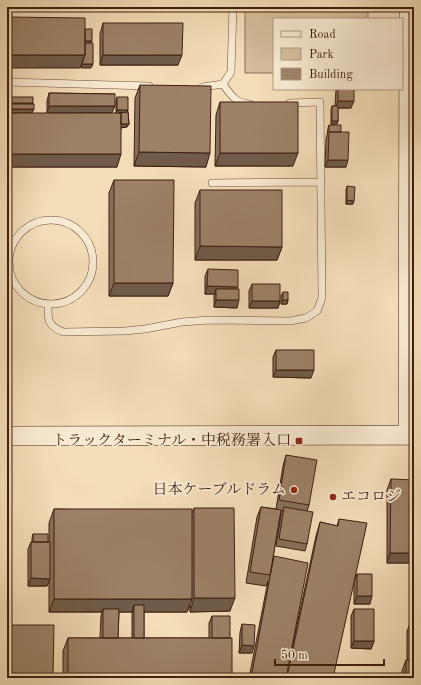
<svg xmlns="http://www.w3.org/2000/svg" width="421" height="685" font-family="'Old Standard TT','Noto Serif JP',serif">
	<rect width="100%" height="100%" fill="#f4deb9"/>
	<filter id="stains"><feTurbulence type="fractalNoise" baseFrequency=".005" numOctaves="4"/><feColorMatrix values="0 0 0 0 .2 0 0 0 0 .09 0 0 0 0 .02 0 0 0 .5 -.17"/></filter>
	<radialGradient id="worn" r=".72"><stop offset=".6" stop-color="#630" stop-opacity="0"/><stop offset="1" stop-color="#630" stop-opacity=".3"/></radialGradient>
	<path fill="#d5be9c" stroke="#8a6e56" d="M 245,7 L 368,7 L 368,19 L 274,19 L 274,73 L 245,73 Z"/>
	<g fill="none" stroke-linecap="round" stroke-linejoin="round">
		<g stroke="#6c4f3a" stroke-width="8">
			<path id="lane" d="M 7,82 L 149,86
				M 223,84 C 230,94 236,104 250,104
				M 203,87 L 223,84 L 231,72 L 233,7
				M 212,183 L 320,182
				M9 262a42 42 0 1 1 84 0a42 42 0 1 1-84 0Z
				M 48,304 C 48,320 47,325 63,332 L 125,331 L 145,329 L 182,322 L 210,320 L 290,321 L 306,318 L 317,311 L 322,298 L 320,102 L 290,103"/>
		</g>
		<g stroke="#3e1f10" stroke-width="20">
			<path id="secondary" d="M 408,435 L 409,7
				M 7,436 L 408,435 L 414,437"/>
		</g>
		<use href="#lane" stroke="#f8ead2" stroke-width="7"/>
		<use href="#secondary" stroke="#f8ead2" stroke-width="19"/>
	</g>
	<path fill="#877059" stroke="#3e1f10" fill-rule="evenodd" d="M 103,23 L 178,65 L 100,65 L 100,34 Z
		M 140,85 L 206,167 L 134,166 L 135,98 Z
		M 336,89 L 354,89 L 351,108 L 338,108 L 338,121 L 337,124 L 331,124 L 331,110 L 332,106 L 335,106 Z
		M 49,93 L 115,94 L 47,113 L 47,101 Z
		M 11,97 L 33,104 L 32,113 L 10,113 L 11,106 L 10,106 L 10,101 Z
		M 117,97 L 128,112 L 129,124 L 127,127 L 121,128 L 117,167 L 7,167 L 116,113 L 116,101 Z
		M 220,102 L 293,166 L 215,166 L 216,115 Z
		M 329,125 L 341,132 L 346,167 L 325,167 L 326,139 L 327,135 L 328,128 Z
		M 114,180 L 173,283 L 168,296 L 109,296 L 109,193 Z
		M 347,186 L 353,204 L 346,204 L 346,190 Z
		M 200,190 L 282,247 L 277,260 L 195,260 L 195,203 Z
		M 208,269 L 237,289 L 237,308 L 214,307 L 214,296 L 215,294 L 205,294 L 205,276 Z
		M 252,284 L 280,301 L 278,308 L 249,308 L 249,291 Z
		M 283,292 L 288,300 L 287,304 L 281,304 L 281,296 Z
		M 276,350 L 311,378 L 273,377 L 273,357 Z
		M 286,455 L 309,505 L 307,511 L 307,544 L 305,551 L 276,546 L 281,515 L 283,511 L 281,511 L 272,563 L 274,556 L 292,648 L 316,536 L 320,522 L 337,526 L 339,519 L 333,678 L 249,678 L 268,581 L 266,586 L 246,583 L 257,517 L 261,507 L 276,509 L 283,466 Z
		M 391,479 L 414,563 L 387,563 L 387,490 Z
		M 194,508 L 230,611 L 190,612 L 190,606 L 187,612 L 144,612 L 144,638 L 209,638 L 209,623 L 212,616 L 230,638 L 232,678 L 63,678 L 63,651 L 68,638 L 100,638 L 101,616 L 102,612 L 49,612 L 49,581 L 47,586 L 28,586 L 28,549 L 31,542 L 32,542 L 32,538 L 33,534 L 48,542 L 49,542 L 49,523 L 54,509 L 192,513 ZM 119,612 L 132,612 L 132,638 L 118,638 Z
		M 357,574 L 370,604 L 354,604 L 354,582 Z
		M 354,609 L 374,641 L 371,649 L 351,648 L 351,616 Z
		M 411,621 L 414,678 L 402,678 L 402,671 L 406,660 L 407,660 L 407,631 Z
		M 242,624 L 252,653 L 239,653 L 240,632 Z"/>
	<path fill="#6e5b49" stroke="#3e1f10" d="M 82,41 L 92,41 L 90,44 L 82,44 Z
		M 7,55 L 85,55 L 80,68 L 7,68 Z
		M 103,55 L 182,55 L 178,65 L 100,65 Z
		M 82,64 L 93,64 L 91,68 L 81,68 Z
		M 338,101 L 354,101 L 351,108 L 335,108 Z
		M 11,103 L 33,103 L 32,106 L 11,104 L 11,106 L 10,106 Z
		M 49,106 L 115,106 L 112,113 L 47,113 Z
		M 11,109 L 34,109 L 32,113 L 10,113 Z
		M 117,110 L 128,110 L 127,114 L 116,114 Z
		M 332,121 L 338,121 L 337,124 L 331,124 Z
		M 119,124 L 129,124 L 127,127 L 117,128 Z
		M 139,152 L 210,153 L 206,167 L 134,166 Z
		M 220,153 L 298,153 L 293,166 L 215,166 Z
		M 7,154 L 121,154 L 117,167 L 7,167 Z
		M 328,160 L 348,160 L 346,167 L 325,167 Z
		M 347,200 L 354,201 L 353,204 L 346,204 Z
		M 200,246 L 282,247 L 277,260 L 195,260 Z
		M 114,283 L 173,283 L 168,296 L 109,296 Z
		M 207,286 L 238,287 L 235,294 L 216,289 L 215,294 L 205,294 Z
		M 216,300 L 239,300 L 237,308 L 214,307 Z
		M 283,300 L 288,300 L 287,304 L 281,304 Z
		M 252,301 L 280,301 L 278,308 L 249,308 Z
		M 276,370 L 314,370 L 311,378 L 273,377 Z
		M 390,553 L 414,553 L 414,563 L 387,563 Z
		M 31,578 L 50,579 L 47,586 L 28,586 Z
		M 357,596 L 372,596 L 370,604 L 354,604 Z
		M 194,598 L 235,598 L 230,611 L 190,612 Z
		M 54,599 L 192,599 L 187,612 L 134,612 L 134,605 L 132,612 L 103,612 L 103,609 L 102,612 L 49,612 Z
		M 354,641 L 374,641 L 371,649 L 351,648 Z
		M 242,645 L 254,646 L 252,653 L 239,653 Z
		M 411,656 L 414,656 L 414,666 L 407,666 Z
		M 7,677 L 53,677 L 52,678 L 7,678 Z"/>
	<path fill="#9d8268" stroke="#3e1f10" d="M 7,17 L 85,18 L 85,55 L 7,55 Z
		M 103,23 L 183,23 L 182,55 L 103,55 Z
		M 85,29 L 92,29 L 92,41 L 85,41 Z
		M 85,43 L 93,43 L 93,64 L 82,64 L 85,55 Z
		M 140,85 L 211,86 L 210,153 L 139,152 Z
		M 338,89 L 354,89 L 354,101 L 338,101 Z
		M 49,93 L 115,94 L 115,106 L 49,106 Z
		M 11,97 L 33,97 L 33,103 L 11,103 Z
		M 117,97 L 128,97 L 128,110 L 117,110 Z
		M 220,102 L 298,102 L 298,153 L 220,153 Z
		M 11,104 L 34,104 L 34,109 L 11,109 Z
		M 332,106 L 338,106 L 338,121 L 332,121 Z
		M 128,112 L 129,124 L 121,124 L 121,113 L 119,113 Z
		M 7,113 L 121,113 L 121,154 L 7,154 Z
		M 329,125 L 341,125 L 341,132 L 329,132 Z
		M 329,132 L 349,132 L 348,160 L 328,160 Z
		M 114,180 L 174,180 L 173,283 L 114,283 Z
		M 347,186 L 355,187 L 354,201 L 347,200 Z
		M 200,190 L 282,190 L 282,247 L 200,246 Z
		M 208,269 L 238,270 L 238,287 L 207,286 Z
		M 252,284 L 280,284 L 280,301 L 252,301 Z
		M 216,289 L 239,289 L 239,300 L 216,300 Z
		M 283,292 L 288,292 L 288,300 L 283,300 Z
		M 276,350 L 314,350 L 314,370 L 276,370 Z
		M 286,455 L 317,460 L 309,505 L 279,500 Z
		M 391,479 L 414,480 L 414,553 L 390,553 Z
		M 261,507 L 281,510 L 270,575 L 250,572 Z
		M 284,507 L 313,512 L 307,544 L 279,539 Z
		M 194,508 L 234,508 L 235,598 L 194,598 Z
		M 54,509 L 192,509 L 192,599 L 54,599 Z
		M 339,519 L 367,523 L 333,678 L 294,678 L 287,677 L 320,522 L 338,526 Z
		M 33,534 L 48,534 L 48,542 L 33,542 Z
		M 31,542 L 50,542 L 50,579 L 31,578 Z
		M 274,556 L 308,563 L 286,678 L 251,678 Z
		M 357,574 L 372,574 L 372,596 L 357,596 Z
		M 134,605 L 144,605 L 144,638 L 134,638 Z
		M 103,609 L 119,609 L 118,638 L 103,638 Z
		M 354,609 L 374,609 L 374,641 L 354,641 Z
		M 212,616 L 230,616 L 230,638 L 212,638 Z
		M 411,621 L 414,621 L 414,656 L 411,656 Z
		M 242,624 L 255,625 L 254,646 L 242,645 Z
		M 7,625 L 54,625 L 53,677 L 7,677 Z
		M 68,638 L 232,638 L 232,678 L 68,678 Z
		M 406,660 L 414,660 L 414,678 L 406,678 Z"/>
	<g fill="#8f2418" stroke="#f8ead2" stroke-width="1.5">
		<rect x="295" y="437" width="8" height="8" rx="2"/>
		<circle cx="294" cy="490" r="4"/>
		<circle cx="333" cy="497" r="4"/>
	</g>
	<g text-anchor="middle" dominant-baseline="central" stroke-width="3.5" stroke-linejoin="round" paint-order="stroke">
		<g font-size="15" fill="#3e1f10" stroke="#f8ead2" text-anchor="end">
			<text x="291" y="441">トラックターミナル・中税務署入口</text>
			<text x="286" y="490">日本ケーブルドラム</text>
			<text x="341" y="497" text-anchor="start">エコロジ</text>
		</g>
	</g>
	<rect width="421" height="685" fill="none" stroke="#f4deb9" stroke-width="24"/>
	<rect x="8" y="8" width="405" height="669" fill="none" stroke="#3e1f10" stroke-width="2"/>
	<rect x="12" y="12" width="397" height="661" fill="none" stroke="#3e1f10"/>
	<rect x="273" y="18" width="130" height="72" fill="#f8ead2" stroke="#ae9984"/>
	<rect x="281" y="31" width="20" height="6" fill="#f8ead2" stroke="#ae9984"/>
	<text x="309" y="38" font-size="12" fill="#3e1f10">Road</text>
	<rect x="281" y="48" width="20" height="12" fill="#d5be9c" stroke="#ae9984"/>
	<text x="309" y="58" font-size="12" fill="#3e1f10">Park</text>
	<rect x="281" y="68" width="20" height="12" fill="#9d8268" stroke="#ae9984"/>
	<text x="309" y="78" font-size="12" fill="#3e1f10">Building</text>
	<path d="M275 659v6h109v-6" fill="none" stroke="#3e1f10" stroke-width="2"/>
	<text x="281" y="659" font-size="12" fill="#3e1f10" stroke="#f8ead2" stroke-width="3" paint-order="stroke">50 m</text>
	<rect width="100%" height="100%" filter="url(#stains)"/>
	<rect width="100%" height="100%" fill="url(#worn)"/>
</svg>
